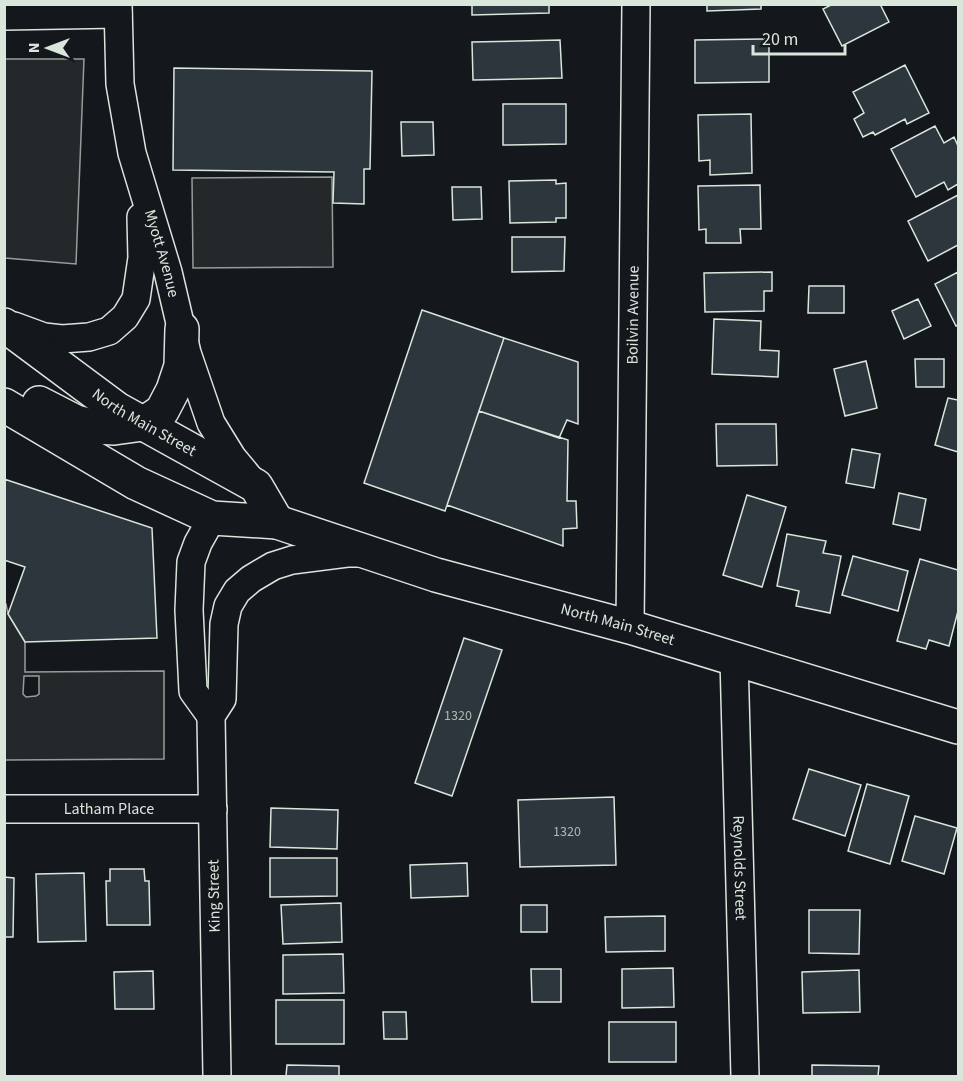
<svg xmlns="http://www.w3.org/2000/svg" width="963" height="1081" font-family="'Source Sans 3',sans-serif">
	<rect width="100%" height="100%" fill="#14181c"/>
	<path fill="#24282b" stroke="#939e99" stroke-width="1.5" fill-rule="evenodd" d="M 4,59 L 84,59 L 76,264 L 5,258 Z
		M 332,177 L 333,267 L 193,268 L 192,178 Z
		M 4,604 L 6,604 L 8,614 L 25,642 L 25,672 L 164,671 L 164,759 L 5,760 ZM 24,676 L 39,676 L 39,694 L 36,696 L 26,697 L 23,694 Z"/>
	<path fill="#2c363c" stroke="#d8e6dc" stroke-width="1.5" d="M 472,4 L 549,4 L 549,13 L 472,15 Z
		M 707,4 L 761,4 L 761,9 L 707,11 Z
		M 833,4 L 880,4 L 889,22 L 842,46 L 823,9 Z
		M 769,39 L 769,82 L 695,83 L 695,40 Z
		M 560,40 L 562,78 L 473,80 L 472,42 Z
		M 905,65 L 929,113 L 907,124 L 905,119 L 875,135 L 873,132 L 863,137 L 854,119 L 864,113 L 853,92 Z
		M 174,68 L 372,71 L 370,169 L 364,169 L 364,204 L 333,203 L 334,172 L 173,170 Z
		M 503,104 L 566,104 L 566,144 L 503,145 Z
		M 751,114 L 752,173 L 710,175 L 710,160 L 699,161 L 698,115 Z
		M 401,122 L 433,122 L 434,155 L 402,156 Z
		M 935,126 L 944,143 L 954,137 L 958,146 L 958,184 L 948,190 L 944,182 L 916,197 L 891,149 Z
		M 556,180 L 556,184 L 566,183 L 566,218 L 556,218 L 556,222 L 510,223 L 509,181 Z
		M 760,185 L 761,229 L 740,229 L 741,243 L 706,243 L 706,229 L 699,230 L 698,186 Z
		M 452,187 L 481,187 L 482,219 L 453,220 Z
		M 958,195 L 958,245 L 928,261 L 908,221 Z
		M 512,237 L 565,237 L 564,271 L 512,272 Z
		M 772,272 L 772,291 L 764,291 L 764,311 L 705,312 L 704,273 Z
		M 958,272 L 958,325 L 956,326 L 935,284 Z
		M 809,286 L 844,286 L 844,313 L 808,313 Z
		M 918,299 L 931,326 L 904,339 L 892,311 Z
		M 422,310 L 504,338 L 445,511 L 364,483 Z
		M 714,319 L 761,321 L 760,350 L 779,351 L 778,377 L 712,374 Z
		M 504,338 L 578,362 L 578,424 L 567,420 L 559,438 L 479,411 Z
		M 915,359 L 944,359 L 944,387 L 916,387 Z
		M 866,361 L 877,408 L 845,416 L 834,369 Z
		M 948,398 L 958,400 L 958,452 L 935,445 Z
		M 479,411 L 568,440 L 567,501 L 576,501 L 577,528 L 563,529 L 563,546 L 447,505 Z
		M 716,424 L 776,424 L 777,465 L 717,466 Z
		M 852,449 L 880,454 L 874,488 L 846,483 Z
		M 4,479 L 152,528 L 157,638 L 25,642 L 8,614 L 25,567 L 4,560 Z
		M 899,493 L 926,499 L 920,530 L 893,524 Z
		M 747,495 L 786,507 L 762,587 L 723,575 Z
		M 787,534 L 826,541 L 823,553 L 841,556 L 830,613 L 796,606 L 799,591 L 777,586 Z
		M 853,556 L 908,571 L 898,611 L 842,595 Z
		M 920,559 L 958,570 L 958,611 L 949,646 L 929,640 L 926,649 L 897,641 Z
		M 464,638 L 502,650 L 452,796 L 415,783 Z
		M 809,769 L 861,785 L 845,836 L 793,819 Z
		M 867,784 L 909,796 L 890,864 L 848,851 Z
		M 614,797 L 616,865 L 520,867 L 518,800 Z
		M 271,808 L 338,810 L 337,849 L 270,847 Z
		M 915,816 L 957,828 L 944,874 L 902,861 Z
		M 270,858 L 337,858 L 337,896 L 270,897 Z
		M 467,863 L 468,896 L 411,898 L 410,865 Z
		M 110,869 L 144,869 L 145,881 L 149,881 L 150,925 L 107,925 L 106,881 L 110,881 Z
		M 84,873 L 86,941 L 38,942 L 36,874 Z
		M 4,877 L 14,878 L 13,937 L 4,937 Z
		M 341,903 L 342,942 L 283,944 L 281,905 Z
		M 521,905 L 547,905 L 547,932 L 521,932 Z
		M 809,910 L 860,910 L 859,954 L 809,953 Z
		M 665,916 L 665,951 L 606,952 L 605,917 Z
		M 343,954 L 344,993 L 283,994 L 283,955 Z
		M 673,968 L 674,1007 L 622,1008 L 622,969 Z
		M 531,969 L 561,969 L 561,1002 L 532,1002 Z
		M 859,970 L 860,1012 L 803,1013 L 802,972 Z
		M 153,971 L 154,1009 L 115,1009 L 114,972 Z
		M 276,1000 L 344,1000 L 344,1044 L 276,1044 Z
		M 383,1012 L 406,1012 L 407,1039 L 384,1039 Z
		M 609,1022 L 676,1022 L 676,1062 L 609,1062 Z
		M 287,1065 L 339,1066 L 339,1076 L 286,1076 Z
		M 812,1065 L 879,1066 L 878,1076 L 812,1076 Z"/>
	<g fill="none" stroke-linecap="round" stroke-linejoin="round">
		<g stroke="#d8e6dc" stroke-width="30">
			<g id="minor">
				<path id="s1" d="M 118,4 L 120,84 L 132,153 L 168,272 L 187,353 L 211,423 L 232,457 L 251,480"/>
				<path d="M 4,16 L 118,14"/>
				<path d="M 14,326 L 44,337 L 62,339 L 89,337 L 109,331 L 125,317 L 136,299 L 142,258 L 141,217"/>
				<path id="s2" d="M 630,627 L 636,4"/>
				<path id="s3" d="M 734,658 L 745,1076"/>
				<path d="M 211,716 L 193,691 L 189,610 L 191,562 L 198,543 L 212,518"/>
				<path id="s4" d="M 4,809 L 213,809"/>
				<path d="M 217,1076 L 211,716 L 222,699 L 224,624 L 228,606 L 237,591 L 251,579 L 273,566 L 292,560 L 347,553 L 360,553"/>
			</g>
		</g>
		<g stroke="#d8e6dc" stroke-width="36">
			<g id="primary">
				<path id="s5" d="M 4,325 L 117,409 L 256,486 L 277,522"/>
				<path d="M 39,403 L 76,422 L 96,427 L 114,428 L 143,424 L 162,411 L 173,390 L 181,366 L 182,329"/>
				<path id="s6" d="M 4,405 L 136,483 L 212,518 L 277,522 L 436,575 L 630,627 L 958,727"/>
			</g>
		</g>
		<use href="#minor" stroke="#14181c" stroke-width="27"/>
		<use href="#primary" stroke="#14181c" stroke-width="33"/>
	</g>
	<g text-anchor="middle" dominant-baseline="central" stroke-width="4.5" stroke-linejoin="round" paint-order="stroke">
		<g font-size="14" fill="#adbab4">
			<text x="458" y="716">1320</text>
			<text x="567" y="832">1320</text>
		</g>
		<g font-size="16" fill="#d8e6dc" stroke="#14181c">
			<text stroke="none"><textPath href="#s1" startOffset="255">Myott Avenue</textPath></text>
			<text stroke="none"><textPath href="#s2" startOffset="312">Boilvin Avenue</textPath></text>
			<text stroke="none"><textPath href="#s5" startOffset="171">North Main Street</textPath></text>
			<text stroke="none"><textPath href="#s6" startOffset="658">North Main Street</textPath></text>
			<text stroke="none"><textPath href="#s4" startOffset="105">Latham Place</textPath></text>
			<text stroke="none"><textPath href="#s3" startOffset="210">Reynolds Street</textPath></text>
			<text transform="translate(214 896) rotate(-91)">King Street</text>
		</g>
	</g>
	<rect width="963" height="1081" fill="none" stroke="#d8e6dc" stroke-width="12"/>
	<g transform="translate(48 48) rotate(270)" stroke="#14181c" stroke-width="4.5" paint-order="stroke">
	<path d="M0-4.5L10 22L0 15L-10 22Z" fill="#d8e6dc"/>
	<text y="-9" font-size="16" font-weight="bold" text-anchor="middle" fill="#d8e6dc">N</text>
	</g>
	<path d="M753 45v9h92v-9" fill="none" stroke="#d8e6dc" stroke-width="3"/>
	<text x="762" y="45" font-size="18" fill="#d8e6dc" stroke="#14181c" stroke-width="4.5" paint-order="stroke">20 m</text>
</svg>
